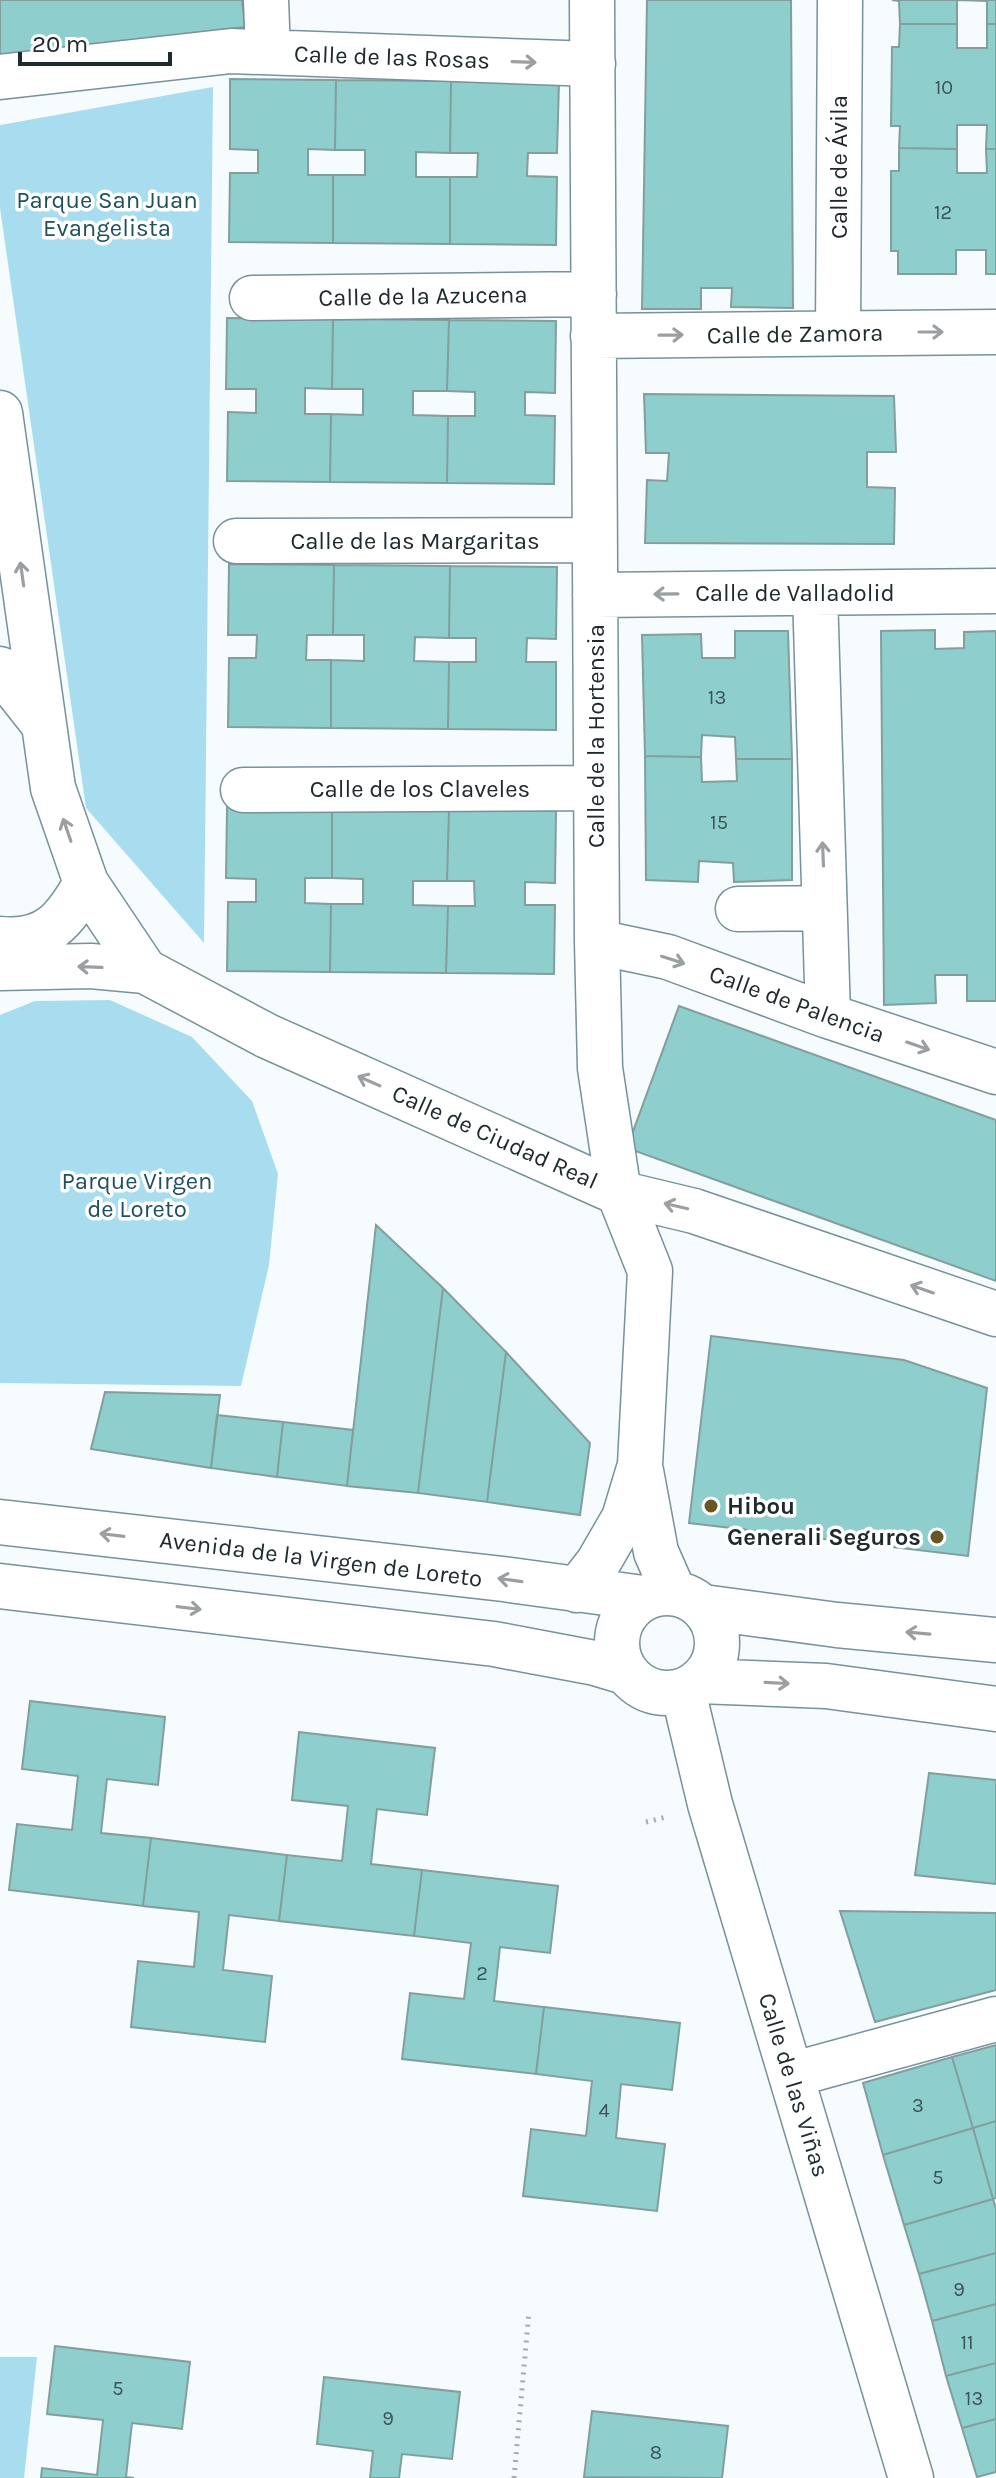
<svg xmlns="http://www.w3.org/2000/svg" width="996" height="2478" font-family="Karla,sans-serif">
	<rect width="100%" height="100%" fill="#f6fbfd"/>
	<path fill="#a7ddef" d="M 213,87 L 204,943 L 86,808 L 0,208 L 0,125 Z
		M 110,1000 L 192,1037 L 252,1101 L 278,1174 L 269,1265 L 241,1386 L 0,1383 L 0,1015 L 35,1001 Z
		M 0,2357 L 37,2357 L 24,2478 L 0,2478 Z"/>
	<path fill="#8ecfce" stroke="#829e9d" stroke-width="2" d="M 0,0 L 242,0 L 245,27 L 0,58 Z
		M 647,0 L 791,0 L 793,308 L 731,307 L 732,288 L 701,288 L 701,309 L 642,309 Z
		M 892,0 L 996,0 L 996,24 L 987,24 L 987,1 L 957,0 L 957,24 L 900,24 L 899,1 Z
		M 900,24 L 957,24 L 957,48 L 987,48 L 987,24 L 996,24 L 996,149 L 986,149 L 987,125 L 957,125 L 957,149 L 899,148 L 900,126 L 891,126 L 892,47 L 899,47 Z
		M 230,79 L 336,80 L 335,150 L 308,149 L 308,175 L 333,175 L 333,243 L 229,242 L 230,173 L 258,173 L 258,150 L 230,149 Z
		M 336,80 L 451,81 L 450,153 L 416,152 L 416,177 L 450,177 L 450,244 L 333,243 L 333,175 L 365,175 L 365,150 L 335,150 Z
		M 451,81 L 559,82 L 557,153 L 528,153 L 527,176 L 557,177 L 556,245 L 450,244 L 450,177 L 477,177 L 478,153 L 450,153 Z
		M 899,148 L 957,149 L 957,173 L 987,173 L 986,149 L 996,149 L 996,274 L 986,274 L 986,250 L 956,250 L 956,274 L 898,274 L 898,251 L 891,251 L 891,171 L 899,171 Z
		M 227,318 L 333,319 L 332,389 L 305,388 L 305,414 L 331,414 L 330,482 L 227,481 L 228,412 L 256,413 L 256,389 L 226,389 Z
		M 333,319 L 449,320 L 447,391 L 413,391 L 413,415 L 448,416 L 447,483 L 330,482 L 331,414 L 363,415 L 363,389 L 332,389 Z
		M 449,320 L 556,321 L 555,393 L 525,392 L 525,415 L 555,416 L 554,484 L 447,483 L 448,416 L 475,416 L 475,392 L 447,391 Z
		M 644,394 L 894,396 L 896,452 L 867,452 L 867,487 L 895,488 L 894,544 L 645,543 L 647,480 L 667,481 L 669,453 L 646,453 Z
		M 229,564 L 334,565 L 333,635 L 307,635 L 306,660 L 331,660 L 331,728 L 228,727 L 229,658 L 256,658 L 257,635 L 228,635 Z
		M 334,565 L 450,566 L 449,638 L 415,637 L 414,661 L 449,662 L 448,729 L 331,728 L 331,660 L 364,661 L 364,635 L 333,635 Z
		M 450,566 L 557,567 L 556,639 L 527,638 L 526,662 L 556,662 L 556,730 L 448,729 L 449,662 L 476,662 L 476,638 L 449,638 Z
		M 935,630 L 935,649 L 964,648 L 964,632 L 996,631 L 996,1001 L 967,1001 L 967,975 L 935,975 L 936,1003 L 884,1005 L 881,631 Z
		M 735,631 L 788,631 L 792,759 L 736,759 L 735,737 L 702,735 L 701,757 L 645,756 L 642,635 L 701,634 L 702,658 L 735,658 Z
		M 645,756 L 701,757 L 702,782 L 737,781 L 736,759 L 792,759 L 792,880 L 734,882 L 733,863 L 699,861 L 698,882 L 646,880 Z
		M 227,807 L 332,808 L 332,878 L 305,878 L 305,903 L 331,904 L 330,972 L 227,971 L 228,902 L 256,902 L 256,879 L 226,878 Z
		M 332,808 L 449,809 L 447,881 L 413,881 L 413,905 L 448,906 L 446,973 L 330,972 L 331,904 L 363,904 L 363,879 L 332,878 Z
		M 449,809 L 556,811 L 555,883 L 525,882 L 525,905 L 555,905 L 554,974 L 446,973 L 448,906 L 475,906 L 474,881 L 447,881 Z
		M 679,1006 L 996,1120 L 996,1281 L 627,1148 Z
		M 376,1225 L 443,1288 L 418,1493 L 347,1486 Z
		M 443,1288 L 506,1352 L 487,1502 L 418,1493 Z
		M 711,1336 L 904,1360 L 987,1388 L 968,1556 L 689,1523 Z
		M 506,1352 L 590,1443 L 580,1515 L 487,1502 Z
		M 105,1392 L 220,1395 L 211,1468 L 91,1449 Z
		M 217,1415 L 283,1422 L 277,1477 L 211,1468 Z
		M 283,1422 L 353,1430 L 347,1486 L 277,1477 Z
		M 30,1701 L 165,1717 L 158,1785 L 107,1779 L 101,1833 L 151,1838 L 143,1906 L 9,1890 L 17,1824 L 72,1830 L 78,1776 L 22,1769 Z
		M 299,1732 L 435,1748 L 427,1815 L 377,1809 L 371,1864 L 422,1870 L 414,1936 L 279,1921 L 287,1855 L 342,1861 L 348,1806 L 292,1800 Z
		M 929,1773 L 996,1780 L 996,1884 L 915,1875 Z
		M 151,1838 L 287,1855 L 279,1921 L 229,1915 L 223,1970 L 272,1976 L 265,2042 L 131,2027 L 138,1961 L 194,1967 L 199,1912 L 143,1906 Z
		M 422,1870 L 558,1886 L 550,1953 L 500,1947 L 494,2001 L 544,2007 L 536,2074 L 402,2059 L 410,1993 L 464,1999 L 471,1943 L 414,1936 Z
		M 840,1911 L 996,1913 L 996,1990 L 875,2022 Z
		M 544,2007 L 680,2023 L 672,2090 L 621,2084 L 616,2138 L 665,2144 L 657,2211 L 523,2196 L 531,2129 L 586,2136 L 592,2081 L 536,2074 Z
		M 996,2045 L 996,2121 L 973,2128 L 952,2057 Z
		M 952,2057 L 973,2128 L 883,2155 L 863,2083 Z
		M 996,2121 L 996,2198 L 993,2199 L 973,2128 Z
		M 973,2128 L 993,2199 L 904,2225 L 883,2155 Z
		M 993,2199 L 996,2209 L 996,2253 L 919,2274 L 904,2225 Z
		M 996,2253 L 996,2304 L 932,2321 L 919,2274 Z
		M 996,2304 L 996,2363 L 946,2376 L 932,2321 Z
		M 55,2346 L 190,2362 L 182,2429 L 132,2423 L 126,2477 L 134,2478 L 41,2478 L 42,2468 L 97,2475 L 103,2420 L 47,2414 Z
		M 996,2363 L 996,2419 L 962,2428 L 946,2376 Z
		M 324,2377 L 460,2392 L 452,2459 L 402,2454 L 399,2478 L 370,2478 L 373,2451 L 317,2444 Z
		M 592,2411 L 728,2426 L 722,2478 L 584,2477 Z
		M 996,2419 L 996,2472 L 977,2477 L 962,2428 Z"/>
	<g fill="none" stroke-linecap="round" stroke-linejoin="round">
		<g stroke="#78919a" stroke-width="47">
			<path id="minor" d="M 266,0 L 268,52
				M 0,77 L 231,51 L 593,64
				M 252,298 L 594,294
				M 838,333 L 840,0
				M 593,336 L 996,332
				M 0,413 L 53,788 L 86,883 L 145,971
				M 236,541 L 594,540
				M 815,593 L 828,1016
				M 595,595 L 996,591
				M 0,669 L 41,721
				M 243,790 L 596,788
				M 738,909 L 824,908
				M 0,939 C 47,944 65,920 86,883
				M 597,942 L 668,957 L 828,1016 L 996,1072
				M 0,968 L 91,966 L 145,971 L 267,1036 L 619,1193 L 694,1211 L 996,1314
				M 641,1471 L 656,1552 L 674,1593
				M 0,1522 L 503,1579 L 643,1598
				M 0,1586 L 494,1644 L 595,1663 L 625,1672
				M 577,1590 L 598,1563 L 624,1518 L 640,1465 L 650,1271 L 619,1193 L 600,1068 L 597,942 L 592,0
				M617 1643a50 50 0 1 1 100 0a50 50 0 1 1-100 0Z
				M 703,1607 L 837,1625 L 996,1640
				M 699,1681 L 826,1686 L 996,1709
				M 683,1691 L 710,1804 L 911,2478
				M 791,2075 L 996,2019"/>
		</g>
		<path stroke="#a5acaf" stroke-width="5" stroke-dasharray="2 6" stroke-linecap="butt" d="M 646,1822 L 666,1817
			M 514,2478 L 529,2312"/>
		<use href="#minor" stroke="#fff" stroke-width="44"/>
	</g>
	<defs><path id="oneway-shaft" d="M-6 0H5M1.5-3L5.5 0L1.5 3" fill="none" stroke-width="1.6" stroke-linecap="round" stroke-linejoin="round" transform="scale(2)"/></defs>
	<g stroke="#9b9fa1">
		<use href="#oneway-shaft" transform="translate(524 62) rotate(2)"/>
		<use href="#oneway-shaft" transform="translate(931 332)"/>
		<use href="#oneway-shaft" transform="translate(671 335) rotate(-1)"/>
		<use href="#oneway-shaft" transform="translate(22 574) rotate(-98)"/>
		<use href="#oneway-shaft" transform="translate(666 594) rotate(179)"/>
		<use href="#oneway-shaft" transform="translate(67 830) rotate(-109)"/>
		<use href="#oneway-shaft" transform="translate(823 854) rotate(-92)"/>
		<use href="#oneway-shaft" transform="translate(673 960) rotate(18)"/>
		<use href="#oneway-shaft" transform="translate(90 967) rotate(-178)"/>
		<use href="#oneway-shaft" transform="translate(918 1046) rotate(19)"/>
		<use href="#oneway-shaft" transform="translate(369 1081) rotate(-156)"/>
		<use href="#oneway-shaft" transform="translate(676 1206) rotate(-167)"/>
		<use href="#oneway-shaft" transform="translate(922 1289) rotate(-161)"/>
		<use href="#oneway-shaft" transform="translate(112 1535) rotate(-173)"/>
		<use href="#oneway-shaft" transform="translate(510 1580) rotate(-172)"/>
		<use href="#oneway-shaft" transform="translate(189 1608) rotate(7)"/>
		<use href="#oneway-shaft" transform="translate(918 1633) rotate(-175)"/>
		<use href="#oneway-shaft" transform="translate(777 1683) rotate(3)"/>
	</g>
	<g fill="#675725" stroke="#fff" stroke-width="3">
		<circle cx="711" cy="1506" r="8"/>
		<circle cx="937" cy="1537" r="8"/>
	</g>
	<g text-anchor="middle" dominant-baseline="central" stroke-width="7" stroke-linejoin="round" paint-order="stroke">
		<g font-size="20" fill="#3c5356">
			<text x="944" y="87">10</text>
			<text x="943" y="212">12</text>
			<text x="717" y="697">13</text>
			<text x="719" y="822">15</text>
			<text x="482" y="1973">2</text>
			<text x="918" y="2105">3</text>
			<text x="604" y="2110">4</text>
			<text x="938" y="2177">5</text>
			<text x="959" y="2289">9</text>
			<text x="967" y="2342">11</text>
			<text x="118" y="2388">5</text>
			<text x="974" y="2398">13</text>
			<text x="388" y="2418">9</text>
			<text x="656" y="2452">8</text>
		</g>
		<g font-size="24" fill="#202a2e" stroke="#fff">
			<text transform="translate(392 57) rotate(2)">Calle de las Rosas</text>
			<text transform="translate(839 167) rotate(-90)">Calle de Ávila</text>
			<text transform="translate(423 296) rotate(-1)">Calle de la Azucena</text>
			<text transform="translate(795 334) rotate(-1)">Calle de Zamora</text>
			<text x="415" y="541">Calle de las Margaritas</text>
			<text x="795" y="593">Calle de Valladolid</text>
			<text transform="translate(596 736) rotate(-90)">Calle de la Hortensia</text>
			<text x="420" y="789">Calle de los Claveles</text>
			<text transform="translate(797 1004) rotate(20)">Calle de Palencia</text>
			<text transform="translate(495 1137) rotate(24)">Calle de Ciudad Real</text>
			<text transform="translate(321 1559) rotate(7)">Avenida de la Virgen de Loreto</text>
			<text transform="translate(794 2085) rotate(73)">Calle de las Viñas</text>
		</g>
		<g font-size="24" fill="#1f505e" stroke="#fff">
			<text x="107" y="200">Parque San Juan<tspan x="107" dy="28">Evangelista</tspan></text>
			<text x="137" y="1181">Parque Virgen<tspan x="137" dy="28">de Loreto</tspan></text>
		</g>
		<g font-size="24" font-weight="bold" fill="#202a2e" stroke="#fff" text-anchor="start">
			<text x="727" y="1506">Hibou</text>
			<text x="921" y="1537" text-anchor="end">Generali Seguros</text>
		</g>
	</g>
	<path d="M20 52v12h150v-12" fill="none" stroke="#202a2e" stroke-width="4"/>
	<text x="32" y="52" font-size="24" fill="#202a2e" stroke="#ffffff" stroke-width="6" paint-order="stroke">20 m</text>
</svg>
